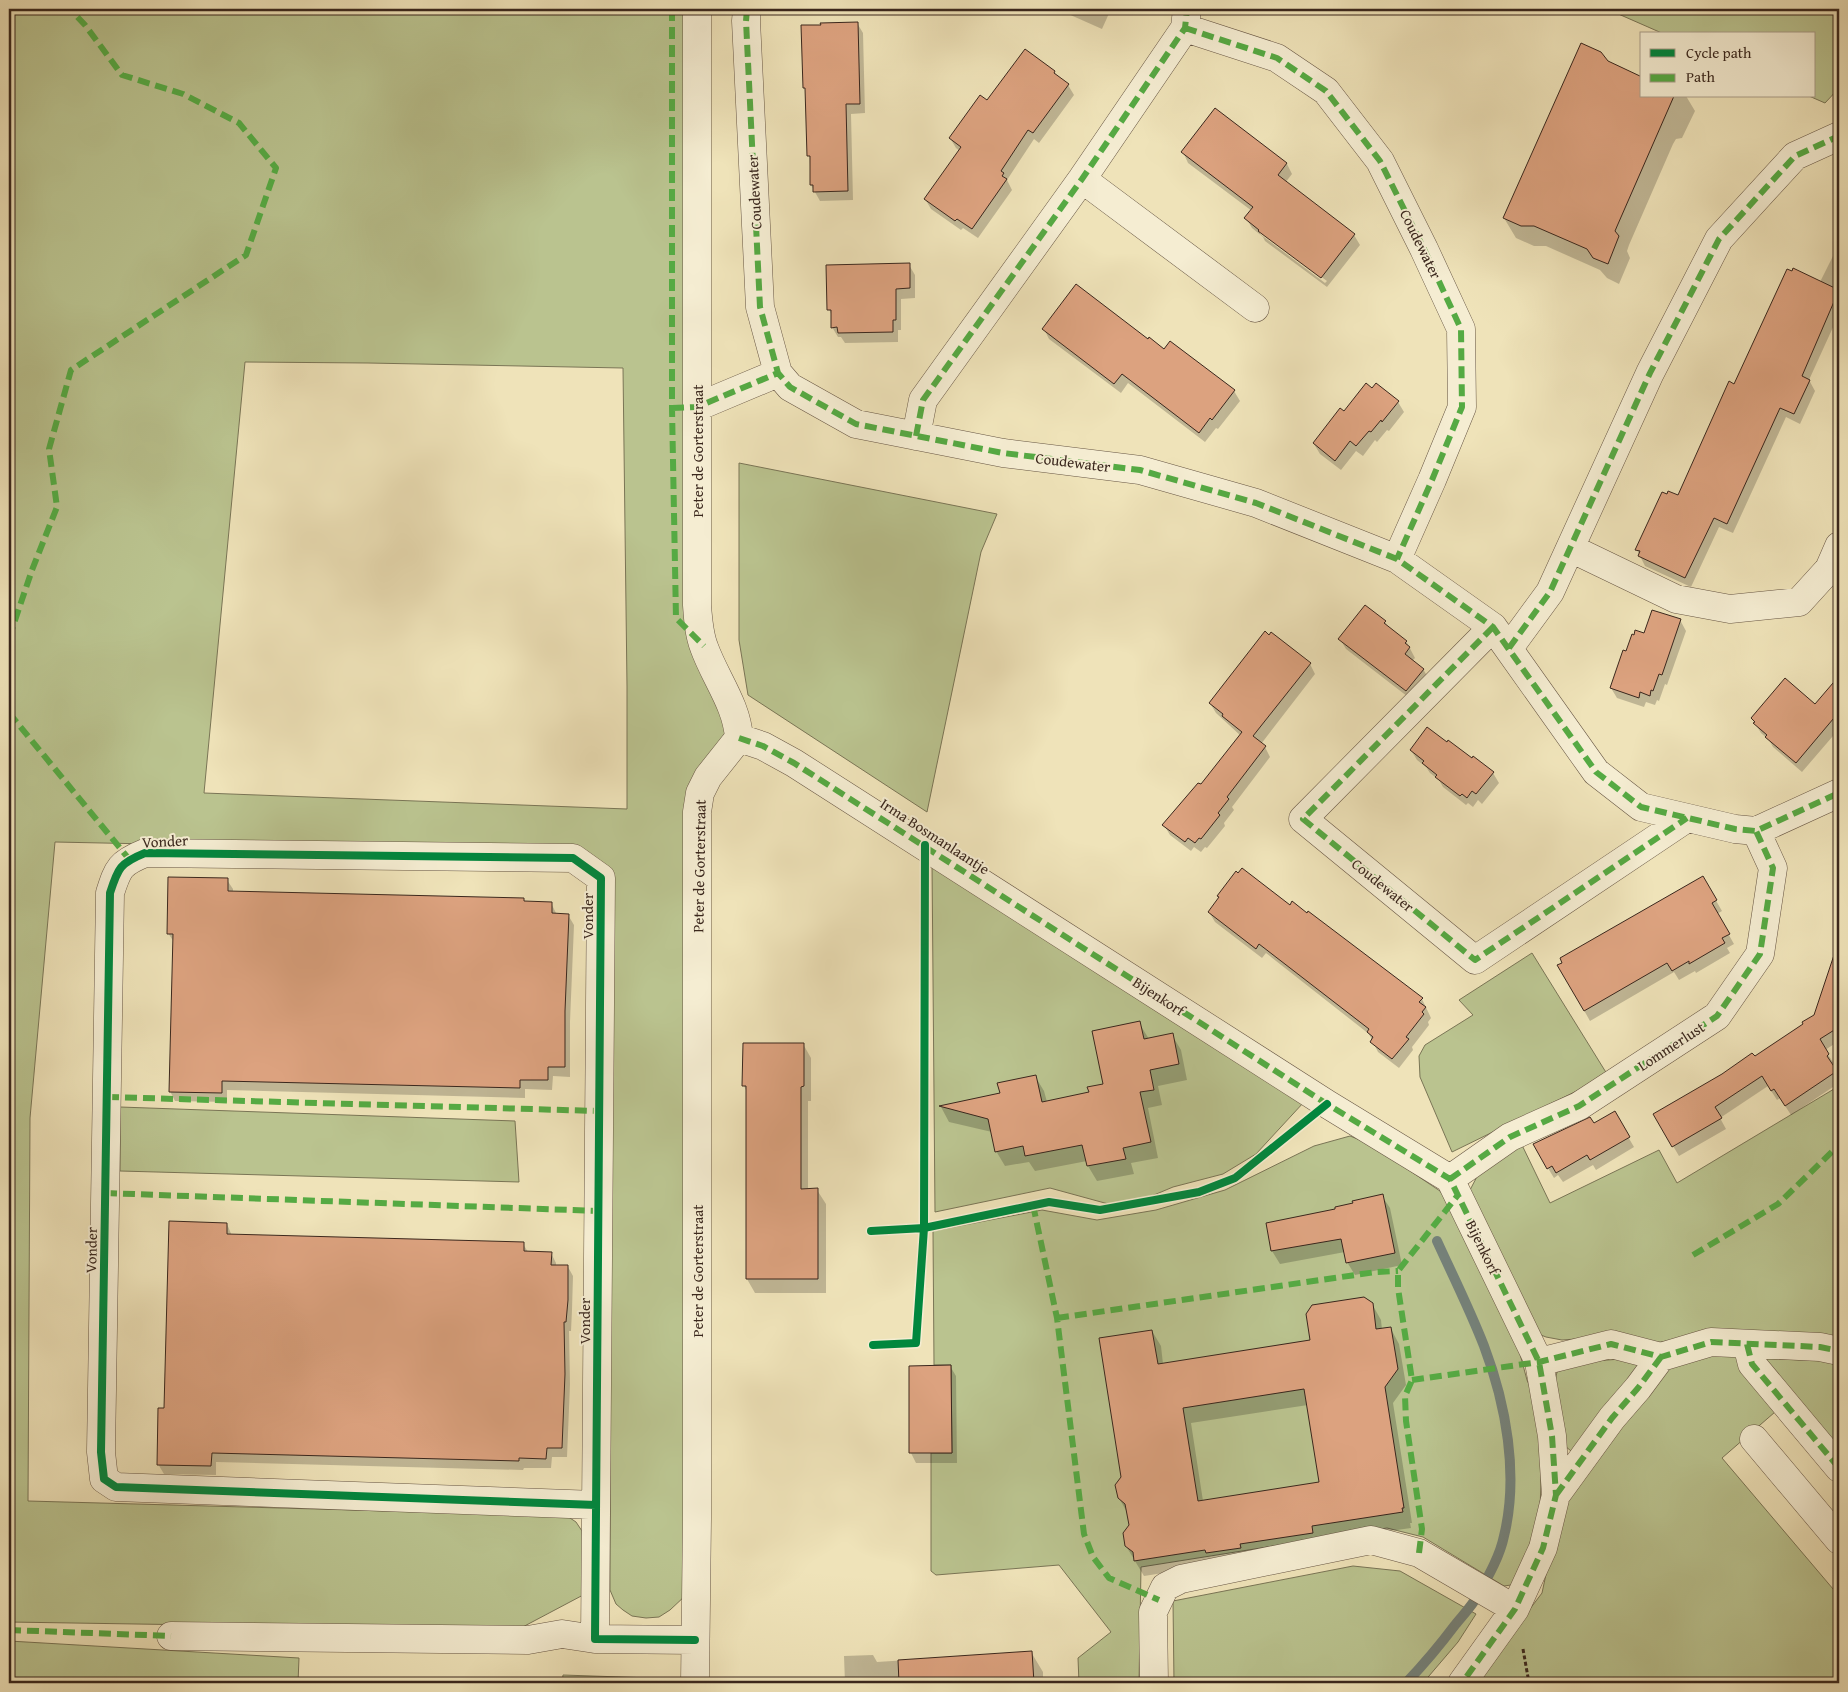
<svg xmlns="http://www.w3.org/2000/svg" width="1848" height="1692" font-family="'Gentium Book Plus',serif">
	<rect width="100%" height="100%" fill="#efe3b9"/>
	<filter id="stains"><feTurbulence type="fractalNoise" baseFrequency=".004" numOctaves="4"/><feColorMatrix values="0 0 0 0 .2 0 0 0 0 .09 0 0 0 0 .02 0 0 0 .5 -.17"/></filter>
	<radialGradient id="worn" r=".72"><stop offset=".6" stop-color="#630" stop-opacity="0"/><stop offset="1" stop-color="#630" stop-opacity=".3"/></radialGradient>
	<path fill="#bac38f" stroke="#7a7556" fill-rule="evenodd" d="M 9,9 L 687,9 L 687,610 L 725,728 L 724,737 L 712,758 L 686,1595 L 670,1610 L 659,1617 L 646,1618 L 632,1616 L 623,1610 L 616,1604 L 610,1590 L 611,882 L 577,853 L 55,842 L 30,1118 L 28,1501 L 567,1516 L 576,1522 L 582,1531 L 585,1594 L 517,1630 L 9,1622 ZM 245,362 L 368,363 L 623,368 L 627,686 L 627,809 L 204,793 Z
		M 1607,9 L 1839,9 L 1839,88 L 1825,103 L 1809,96 L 1814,96 L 1814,34 L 1664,34 Z
		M 739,463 L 997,514 L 981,552 L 927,812 L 748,695 L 739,640 Z
		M 932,861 L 1304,1102 L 1256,1154 L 1223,1174 L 1173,1187 L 1123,1208 L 1050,1188 L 935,1212 Z
		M 1532,953 L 1607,1074 L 1595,1082 L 1452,1152 L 1420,1077 L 1419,1056 L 1425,1045 L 1473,1015 L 1459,1000 Z
		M 1839,1086 L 1839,1342 L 1673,1340 L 1637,1346 L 1576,1339 L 1562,1340 L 1546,1337 L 1536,1333 L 1470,1190 L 1482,1167 L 1520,1141 L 1550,1203 L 1659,1150 L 1677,1183 Z
		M 120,1107 L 515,1121 L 519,1182 L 120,1171 Z
		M 1350,1136 L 1370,1144 L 1440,1191 L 1459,1218 L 1514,1332 L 1527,1380 L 1532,1392 L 1542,1450 L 1540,1510 L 1518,1584 L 1504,1586 L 1423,1537 L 1387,1528 L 1141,1567 L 1139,1683 L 1079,1683 L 1078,1658 L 1111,1632 L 1059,1565 L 936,1575 L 931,1571 L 931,1453 L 952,1453 L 951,1365 L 934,1365 L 933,1231 L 1042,1210 L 1097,1220 L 1156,1210 L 1225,1190 L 1314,1146 Z
		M 1706,1353 L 1735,1354 L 1775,1412 L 1722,1458 L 1839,1596 L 1839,1683 L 1474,1683 L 1542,1593 L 1554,1537 L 1568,1499 L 1581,1476 L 1664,1372 L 1679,1361 Z
		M 1634,1358 L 1642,1363 L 1578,1449 L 1571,1451 L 1565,1446 L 1555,1381 L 1557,1372 L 1581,1362 Z
		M 1759,1358 L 1826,1361 L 1839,1364 L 1839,1458 Z
		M 1353,1566 L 1400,1571 L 1476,1614 L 1458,1642 L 1423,1683 L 1174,1683 L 1173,1601 Z
		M 9,1641 L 299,1658 L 298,1683 L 9,1683 Z
		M 563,1675 L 680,1679 L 679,1683 L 562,1683 Z"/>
	<path fill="#0003" fill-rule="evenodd" d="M 1057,9 L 1111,9 L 1102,29 Z
		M 857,23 L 863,33 L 865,113 L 851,114 L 853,200 L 820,201 L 811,185 L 806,91 L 804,87 Z
		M 1054,71 L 1058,78 L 1068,85 L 1074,95 L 1039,143 L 1034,139 L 1007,180 L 1012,190 L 978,238 L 963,228 L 961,230 L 931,209 L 925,199 L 960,151 L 956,148 L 950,138 L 988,102 Z
		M 1642,96 L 1686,96 L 1695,111 L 1682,138 L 1676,139 L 1673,144 L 1629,245 L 1627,251 L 1630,258 L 1619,284 L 1607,278 L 1600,270 L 1546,246 L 1534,246 L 1516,238 L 1504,218 Z
		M 1183,152 L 1287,164 L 1292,174 L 1285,183 L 1354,235 L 1360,245 L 1327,287 L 1265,241 L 1263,237 L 1252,228 L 1246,218 L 1252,211 L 1188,163 ZM 1260,231 L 1327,281 L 1325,283 L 1260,234 Z
		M 1839,244 L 1839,314 L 1809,380 L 1815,391 L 1800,424 L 1786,417 L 1733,533 L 1719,527 L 1691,587 L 1645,566 L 1637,550 L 1678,497 L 1735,385 L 1820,282 Z
		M 909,265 L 915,275 L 915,298 L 901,299 L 901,330 L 898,330 L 898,342 L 845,343 L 841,337 L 838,337 L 832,327 L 832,316 L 829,309 Z
		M 1044,329 L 1164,350 L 1234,391 L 1240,401 L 1218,429 L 1216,428 L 1205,442 L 1128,383 L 1121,393 L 1049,339 Z
		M 1398,402 L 1404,412 L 1389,431 L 1387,430 L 1377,442 L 1375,440 L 1363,456 L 1356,451 L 1341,470 L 1320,454 L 1314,444 L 1344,413 Z
		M 1680,620 L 1686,631 L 1667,685 L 1665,684 L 1659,701 L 1657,700 L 1655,705 L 1646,702 L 1644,707 L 1617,698 L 1611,688 L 1627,653 L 1645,634 Z
		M 1385,622 L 1388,627 L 1406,641 L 1415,658 L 1412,661 L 1423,669 L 1429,679 L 1412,700 L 1346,649 L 1340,639 Z
		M 1310,664 L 1315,674 L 1261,744 L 1265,747 L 1270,757 L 1232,807 L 1234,810 L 1224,823 L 1225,826 L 1207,848 L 1205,847 L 1201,852 L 1194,847 L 1191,851 L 1170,835 L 1164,825 L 1201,786 L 1241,736 L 1216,713 L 1210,703 Z
		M 1839,677 L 1839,729 L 1802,772 L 1773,747 L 1769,740 L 1761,733 L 1752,718 L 1815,706 Z
		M 1411,750 L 1493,773 L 1499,783 L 1482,804 L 1478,800 L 1473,807 L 1468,803 L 1466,805 L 1443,787 L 1439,780 L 1430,773 L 1426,767 L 1417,760 Z
		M 1703,878 L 1722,911 L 1717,914 L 1734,944 L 1727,948 L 1730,953 L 1696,973 L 1695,971 L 1679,980 L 1674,972 L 1590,1021 L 1559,966 Z
		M 227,880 L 233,889 L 233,893 L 524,900 L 525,902 L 551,903 L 557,915 L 568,915 L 574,925 L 570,1022 L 570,1077 L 553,1076 L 552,1090 L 525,1089 L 525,1098 L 227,1090 L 227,1102 L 175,1101 L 170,1091 L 174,942 L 168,933 Z
		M 1218,896 L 1290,906 L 1422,999 L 1431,1018 L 1428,1022 L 1429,1025 L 1412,1047 L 1413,1050 L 1399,1068 L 1378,1052 L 1369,1034 L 1266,953 L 1262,958 L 1215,922 L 1209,912 L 1220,899 Z
		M 1839,953 L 1839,1041 L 1825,1050 L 1834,1064 L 1832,1066 L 1839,1077 L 1839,1083 L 1791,1115 L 1780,1098 L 1777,1100 L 1768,1086 L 1720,1118 L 1726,1129 L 1679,1156 L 1654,1114 L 1754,1058 L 1805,1025 L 1815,1016 L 1830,980 Z
		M 1139,1023 L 1149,1039 L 1172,1035 L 1181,1050 L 1187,1080 L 1158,1086 L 1162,1105 L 1148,1108 L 1158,1158 L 1131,1163 L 1134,1174 L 1097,1181 L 1088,1166 L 1087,1161 L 1035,1171 L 1029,1162 L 1005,1166 L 996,1151 L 992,1132 L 949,1122 L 941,1107 L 1001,1094 L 1035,1076 L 1044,1091 L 1047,1102 L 1090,1093 L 1105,1085 Z
		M 744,1044 L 803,1044 L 811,1058 L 811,1101 L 808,1101 L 808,1190 L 817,1190 L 826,1204 L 826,1293 L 755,1293 L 747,1279 L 747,1092 L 744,1086 Z
		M 1614,1113 L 1634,1147 L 1596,1170 L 1593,1165 L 1563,1182 L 1558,1175 L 1554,1178 L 1534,1145 L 1593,1125 Z
		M 1382,1196 L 1390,1208 L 1402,1265 L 1355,1275 L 1347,1262 L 1345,1252 L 1280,1264 L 1272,1251 L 1267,1224 L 1337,1210 Z
		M 227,1224 L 232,1236 L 523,1244 L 528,1252 L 551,1253 L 556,1263 L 556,1266 L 568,1267 L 573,1276 L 572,1310 L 571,1331 L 569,1331 L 570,1384 L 567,1457 L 552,1457 L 551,1468 L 524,1468 L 523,1470 L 216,1462 L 216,1475 L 164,1474 L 158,1464 L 165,1409 Z
		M 1372,1304 L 1381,1320 L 1382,1330 L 1391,1329 L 1399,1344 L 1406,1385 L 1393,1403 L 1412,1523 L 1410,1523 L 1411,1528 L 1320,1541 L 1214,1565 L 1144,1576 L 1126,1546 L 1130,1525 L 1128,1514 L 1119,1498 L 1152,1331 L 1161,1346 L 1163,1364 L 1312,1341 ZM 1308,1405 L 1321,1483 L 1203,1501 L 1191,1423 Z
		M 950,1366 L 956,1376 L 957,1463 L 916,1463 L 911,1453 L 910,1367 Z
		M 1031,1652 L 1043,1672 L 1043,1683 L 845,1683 L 844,1656 L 873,1655 L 877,1662 Z"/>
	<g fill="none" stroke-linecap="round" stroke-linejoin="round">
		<path stroke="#758179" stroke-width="10" d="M 1406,1683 C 1424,1664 1440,1645 1455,1625 C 1463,1615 1472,1606 1478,1595 C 1488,1577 1500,1556 1504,1536 C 1519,1475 1506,1404 1484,1346 C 1470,1310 1453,1276 1437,1241"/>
	</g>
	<path fill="#dca27f" stroke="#3a271d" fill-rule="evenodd" d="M 858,22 L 860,104 L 846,104 L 848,191 L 813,192 L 813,185 L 810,185 L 810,156 L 807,156 L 805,88 L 803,88 L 801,25 L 821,25 L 820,23 Z
		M 1581,43 L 1601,52 L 1608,61 L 1642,77 L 1642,96 L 1674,96 L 1618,224 L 1615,231 L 1619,236 L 1608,264 L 1593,258 L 1587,249 L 1534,226 L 1521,226 L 1503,218 Z
		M 1025,49 L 1055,71 L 1054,73 L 1069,84 L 1033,133 L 1028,130 L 1001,171 L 1004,173 L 1002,176 L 1007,179 L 972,229 L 957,219 L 955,221 L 924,199 L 961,147 L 949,138 L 980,95 L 987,100 Z
		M 1215,108 L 1287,163 L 1278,175 L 1355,234 L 1321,278 L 1258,231 L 1259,230 L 1244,218 L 1253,207 L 1181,152 Z
		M 910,263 L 910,288 L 896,289 L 896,320 L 893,320 L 893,332 L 838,333 L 837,327 L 831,328 L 831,310 L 827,310 L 826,265 Z
		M 1793,268 L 1839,290 L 1802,376 L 1810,380 L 1794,414 L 1780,408 L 1727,524 L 1714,518 L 1685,578 L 1638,556 L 1640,551 L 1635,550 L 1662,492 L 1667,494 L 1668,491 L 1678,495 L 1729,381 L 1734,384 L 1787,269 L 1792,271 Z
		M 1076,284 L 1148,339 L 1149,337 L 1164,349 L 1170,341 L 1235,390 L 1212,420 L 1210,418 L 1199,433 L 1122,374 L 1114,384 L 1042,329 Z
		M 1366,383 L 1372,388 L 1376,383 L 1399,401 L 1382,422 L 1381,420 L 1371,432 L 1369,431 L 1356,446 L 1350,441 L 1335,461 L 1313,443 L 1340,408 L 1344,411 Z
		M 1365,605 L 1386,621 L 1384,623 L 1407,641 L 1405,643 L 1410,647 L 1405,654 L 1424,669 L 1406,691 L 1338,639 Z
		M 1652,610 L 1681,619 L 1662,675 L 1659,674 L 1653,691 L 1651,690 L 1650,696 L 1640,692 L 1639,698 L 1610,688 L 1623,650 L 1626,651 L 1632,634 L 1634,635 L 1635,630 L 1644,633 Z
		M 1265,631 L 1269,635 L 1271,632 L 1311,663 L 1253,736 L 1266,746 L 1227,797 L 1229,799 L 1218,813 L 1220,815 L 1201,839 L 1199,838 L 1195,843 L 1188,838 L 1185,842 L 1162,825 L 1198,783 L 1201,784 L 1242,732 L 1222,716 L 1223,714 L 1209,703 Z
		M 1839,676 L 1839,712 L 1796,763 L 1765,737 L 1767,735 L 1753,723 L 1755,722 L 1751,718 L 1785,678 L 1815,704 Z
		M 1427,727 L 1447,742 L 1448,740 L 1472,758 L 1473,756 L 1494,772 L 1476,794 L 1472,791 L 1467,798 L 1462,794 L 1460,796 L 1435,777 L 1437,775 L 1422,763 L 1424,761 L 1410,750 Z
		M 1242,868 L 1290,905 L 1292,901 L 1307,913 L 1308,911 L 1423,998 L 1419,1002 L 1426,1007 L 1422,1012 L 1424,1014 L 1406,1037 L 1409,1039 L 1392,1059 L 1370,1042 L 1373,1037 L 1367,1032 L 1369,1029 L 1259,944 L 1256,949 L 1208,912 L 1219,897 L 1217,896 L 1236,871 L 1238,873 Z
		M 1703,876 L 1717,900 L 1712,903 L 1730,934 L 1722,938 L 1725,943 L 1689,964 L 1689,961 L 1672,971 L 1667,963 L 1584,1011 L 1557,965 L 1562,963 L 1560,958 Z
		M 168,877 L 228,878 L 228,891 L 524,898 L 524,901 L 552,902 L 552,913 L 569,914 L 565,1011 L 565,1067 L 548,1067 L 548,1080 L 520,1080 L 520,1088 L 222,1081 L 222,1093 L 169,1092 L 173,934 L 167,934 Z
		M 1835,952 L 1839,953 L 1839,1027 L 1820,1039 L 1829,1054 L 1827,1056 L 1837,1071 L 1785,1106 L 1774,1089 L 1771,1091 L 1762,1076 L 1715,1107 L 1722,1118 L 1672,1147 L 1653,1114 L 1722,1074 L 1752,1053 L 1755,1056 L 1803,1024 L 1802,1022 L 1814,1015 Z
		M 1140,1021 L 1144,1039 L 1173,1033 L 1179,1064 L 1150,1070 L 1154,1090 L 1140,1092 L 1151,1142 L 1123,1148 L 1126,1159 L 1087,1166 L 1082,1145 L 1025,1156 L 1023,1146 L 995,1152 L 988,1119 L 939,1106 L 1000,1093 L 997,1083 L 1036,1075 L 1042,1102 L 1089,1092 L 1087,1087 L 1103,1084 L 1092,1031 Z
		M 743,1043 L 804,1043 L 804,1086 L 801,1087 L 801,1189 L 818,1188 L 818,1279 L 746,1279 L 746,1086 L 742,1086 Z
		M 1615,1111 L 1630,1137 L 1590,1160 L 1587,1155 L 1556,1173 L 1552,1166 L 1547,1169 L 1533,1144 L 1590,1117 L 1594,1123 Z
		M 1383,1194 L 1395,1253 L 1346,1263 L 1341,1239 L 1271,1251 L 1266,1223 L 1335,1209 L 1335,1207 L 1353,1203 L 1352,1201 Z
		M 169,1221 L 227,1223 L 227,1234 L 524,1242 L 524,1251 L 552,1252 L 551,1265 L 568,1265 L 568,1300 L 566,1322 L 564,1322 L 565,1374 L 562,1448 L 547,1448 L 546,1459 L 519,1458 L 519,1461 L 212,1453 L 211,1466 L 157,1465 L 158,1408 L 164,1408 Z
		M 1364,1297 L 1373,1303 L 1376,1329 L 1391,1327 L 1398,1369 L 1385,1387 L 1404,1508 L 1402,1508 L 1403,1512 L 1312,1526 L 1313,1533 L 1240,1544 L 1241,1548 L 1206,1553 L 1205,1550 L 1134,1561 L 1133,1552 L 1125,1546 L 1123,1533 L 1129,1525 L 1125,1504 L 1118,1498 L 1115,1485 L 1121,1477 L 1099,1338 L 1152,1330 L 1158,1364 L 1310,1340 L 1306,1314 L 1312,1305 ZM 1304,1389 L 1319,1482 L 1198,1501 L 1183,1408 Z
		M 951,1365 L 952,1453 L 909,1453 L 909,1366 Z
		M 1032,1651 L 1034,1683 L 899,1683 L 898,1660 Z"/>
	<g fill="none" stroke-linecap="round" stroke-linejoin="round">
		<g stroke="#675644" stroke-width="29">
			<path id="minor" d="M 747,9 L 746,21 L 760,307 L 778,373
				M 1185,28 L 1277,58 L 1326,91 L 1380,161 L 1424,249 L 1461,329 L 1462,407 L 1432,480 L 1397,559
				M 1082,179 L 1255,308
				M 697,407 L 778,373 L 790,387 L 856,424 L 1003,453 L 1140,470 L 1256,503 L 1397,559 L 1493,627 L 1596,772 L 1641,807 L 1735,829 L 1756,831 L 1839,793
				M 916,436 L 923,400 L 1082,179 L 1185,28 L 1187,9
				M 1570,548 L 1676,599 L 1730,609 L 1799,602 L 1829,569 L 1839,546
				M 1493,627 L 1303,819 L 1475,960 L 1687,818
				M 1509,648 L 1550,592 L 1650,373 L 1719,239 L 1795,156 L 1839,136
				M 739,738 L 763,746 L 794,763 L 1327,1104 L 1450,1179 L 1539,1362 L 1552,1436 L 1556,1495 L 1543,1548 L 1515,1609 L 1462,1683
				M 1450,1179 L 1510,1137 L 1579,1106 L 1717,1016 L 1760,954 L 1773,868 L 1756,831
				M 1747,1344 L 1752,1364 L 1839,1468
				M 1539,1362 L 1611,1344 L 1661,1357 L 1711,1342 L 1820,1347 L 1839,1351
				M 1754,1439 L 1839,1540
				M 1556,1495 L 1612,1418 L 1638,1388 L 1661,1357
				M 596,1505 L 116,1487 L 104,1479 L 101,1452 L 110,893 C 118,868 120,863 145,853 L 573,858 L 601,878 C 599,1132 597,1385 595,1639 L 695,1640
				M 171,1636 L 528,1640 L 562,1634 L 595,1639
				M 695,1683 L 697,1519 L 697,812 L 700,793 L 708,777 L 739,738 C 737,705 715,678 704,647 C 699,634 698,619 697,605 L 697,9
				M 1154,1683 L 1153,1612 L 1165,1587 L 1181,1579 L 1371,1540 L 1419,1553 L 1515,1609"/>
		</g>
		<path stroke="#3a271d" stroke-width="3" stroke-dasharray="4 2.5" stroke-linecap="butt" d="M 1523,1649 L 1529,1683"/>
		<use href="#minor" stroke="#f5edd2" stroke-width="28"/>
		<path stroke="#55aa43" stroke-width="6" stroke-dasharray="12 6" stroke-linecap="butt" d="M 672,9 L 672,408 L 676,618 L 704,646
			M 747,9 L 746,21 L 760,307 L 778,373
			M 1185,28 L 1277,58 L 1326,91 L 1380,161 L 1424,249 L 1461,329 L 1462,407 L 1432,480 L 1397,559
			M 672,408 L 697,407 L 778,373 L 790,387 L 856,424 L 1003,453 L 1140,470 L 1256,503 L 1397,559 L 1493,627 L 1596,772 L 1641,807 L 1735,829 L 1756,831 L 1839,793
			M 916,436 L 923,400 L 1082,179 L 1185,28 L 1187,9
			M 1493,627 L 1303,819 L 1475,960 L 1687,818
			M 9,638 L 32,570 L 57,507 L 49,449 L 71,370 L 246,255 L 276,168 L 239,123 L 183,94 L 122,75 L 85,25 L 70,9
			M 1509,648 L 1550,592 L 1650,373 L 1719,239 L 1795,156 L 1839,136
			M 9,713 L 129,859
			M 739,738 L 763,746 L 794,763 L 1327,1104 L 1450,1179 L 1539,1362 L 1552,1436 L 1556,1495 L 1543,1548 L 1515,1609 L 1462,1683
			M 107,1097 L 599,1111
			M 1450,1179 L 1510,1137 L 1579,1106 L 1717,1016 L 1760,954 L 1773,868 L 1756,831
			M 105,1193 L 598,1211
			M 1033,1205 L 1057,1318 L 1084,1534 L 1093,1557 L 1109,1578 L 1159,1600
			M 1693,1255 L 1778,1204 L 1839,1145
			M 1057,1318 L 1376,1272 L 1398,1271
			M 1747,1344 L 1752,1364 L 1839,1468
			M 1412,1380 L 1539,1362 L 1611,1344 L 1661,1357 L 1711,1342 L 1820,1347 L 1839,1351
			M 1556,1495 L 1612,1418 L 1638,1388 L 1661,1357
			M 1419,1553 L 1422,1529 L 1406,1421 L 1405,1396 L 1412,1380 L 1398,1288 L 1398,1271 L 1458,1195
			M 9,1630 L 171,1636"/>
		<g stroke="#f5edd2" stroke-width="11">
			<path id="cycleway" d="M 871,1231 L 924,1228 L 1049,1202 L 1100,1210 L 1199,1192 L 1235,1178 L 1327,1104
				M 873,1345 L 916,1343 L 924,1228 L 925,845
				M 596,1505 L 116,1487 L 104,1479 L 101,1452 L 110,893 C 118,868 120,863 145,853 L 573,858 L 601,878 C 599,1132 597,1385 595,1639 L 695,1640"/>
		</g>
		<use href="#cycleway" stroke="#00873e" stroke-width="8"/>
	</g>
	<g text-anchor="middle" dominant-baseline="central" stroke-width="4" stroke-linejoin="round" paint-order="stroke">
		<g font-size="15" fill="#3a271d" stroke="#f5edd2">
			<text transform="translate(754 192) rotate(-93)">Coudewater</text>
			<text transform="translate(1421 244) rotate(64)">Coudewater</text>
			<text transform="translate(697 451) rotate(-90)">Peter de Gorterstraat</text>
			<text transform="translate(1073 462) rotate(7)">Coudewater</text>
			<text transform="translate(935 836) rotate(33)">Irma Bosmanlaantje</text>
			<text transform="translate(165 841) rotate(-3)">Vonder</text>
			<text transform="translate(699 866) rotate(-89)">Peter de Gorterstraat</text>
			<text transform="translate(1383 885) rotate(39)">Coudewater</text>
			<text transform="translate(587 916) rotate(-90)">Vonder</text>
			<text transform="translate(1159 996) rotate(33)">Bijenkorf</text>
			<text transform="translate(1671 1046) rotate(-33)">Lommerlust</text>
			<text transform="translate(1483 1247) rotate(64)">Bijenkorf</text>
			<text transform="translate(91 1250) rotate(-89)">Vonder</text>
			<text transform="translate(697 1271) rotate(-90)">Peter de Gorterstraat</text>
			<text transform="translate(584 1321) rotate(-90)">Vonder</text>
		</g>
	</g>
	<rect width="1848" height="1692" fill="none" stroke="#efe3b9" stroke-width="30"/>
	<rect x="10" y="10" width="1828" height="1672" fill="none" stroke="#3a271d" stroke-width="2.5"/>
	<rect x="15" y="15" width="1818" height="1662" fill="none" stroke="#3a271d"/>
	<rect x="1640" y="32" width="175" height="65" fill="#f5edd2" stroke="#aa9e8a"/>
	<rect x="1650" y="49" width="25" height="8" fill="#00873e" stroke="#aa9e8a"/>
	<text x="1686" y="58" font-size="15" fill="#3a271d">Cycle path</text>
	<rect x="1650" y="74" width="25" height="8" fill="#55aa43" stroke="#aa9e8a"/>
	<text x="1686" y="82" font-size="15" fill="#3a271d">Path</text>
	<rect width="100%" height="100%" filter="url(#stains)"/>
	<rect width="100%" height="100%" fill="url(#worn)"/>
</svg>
